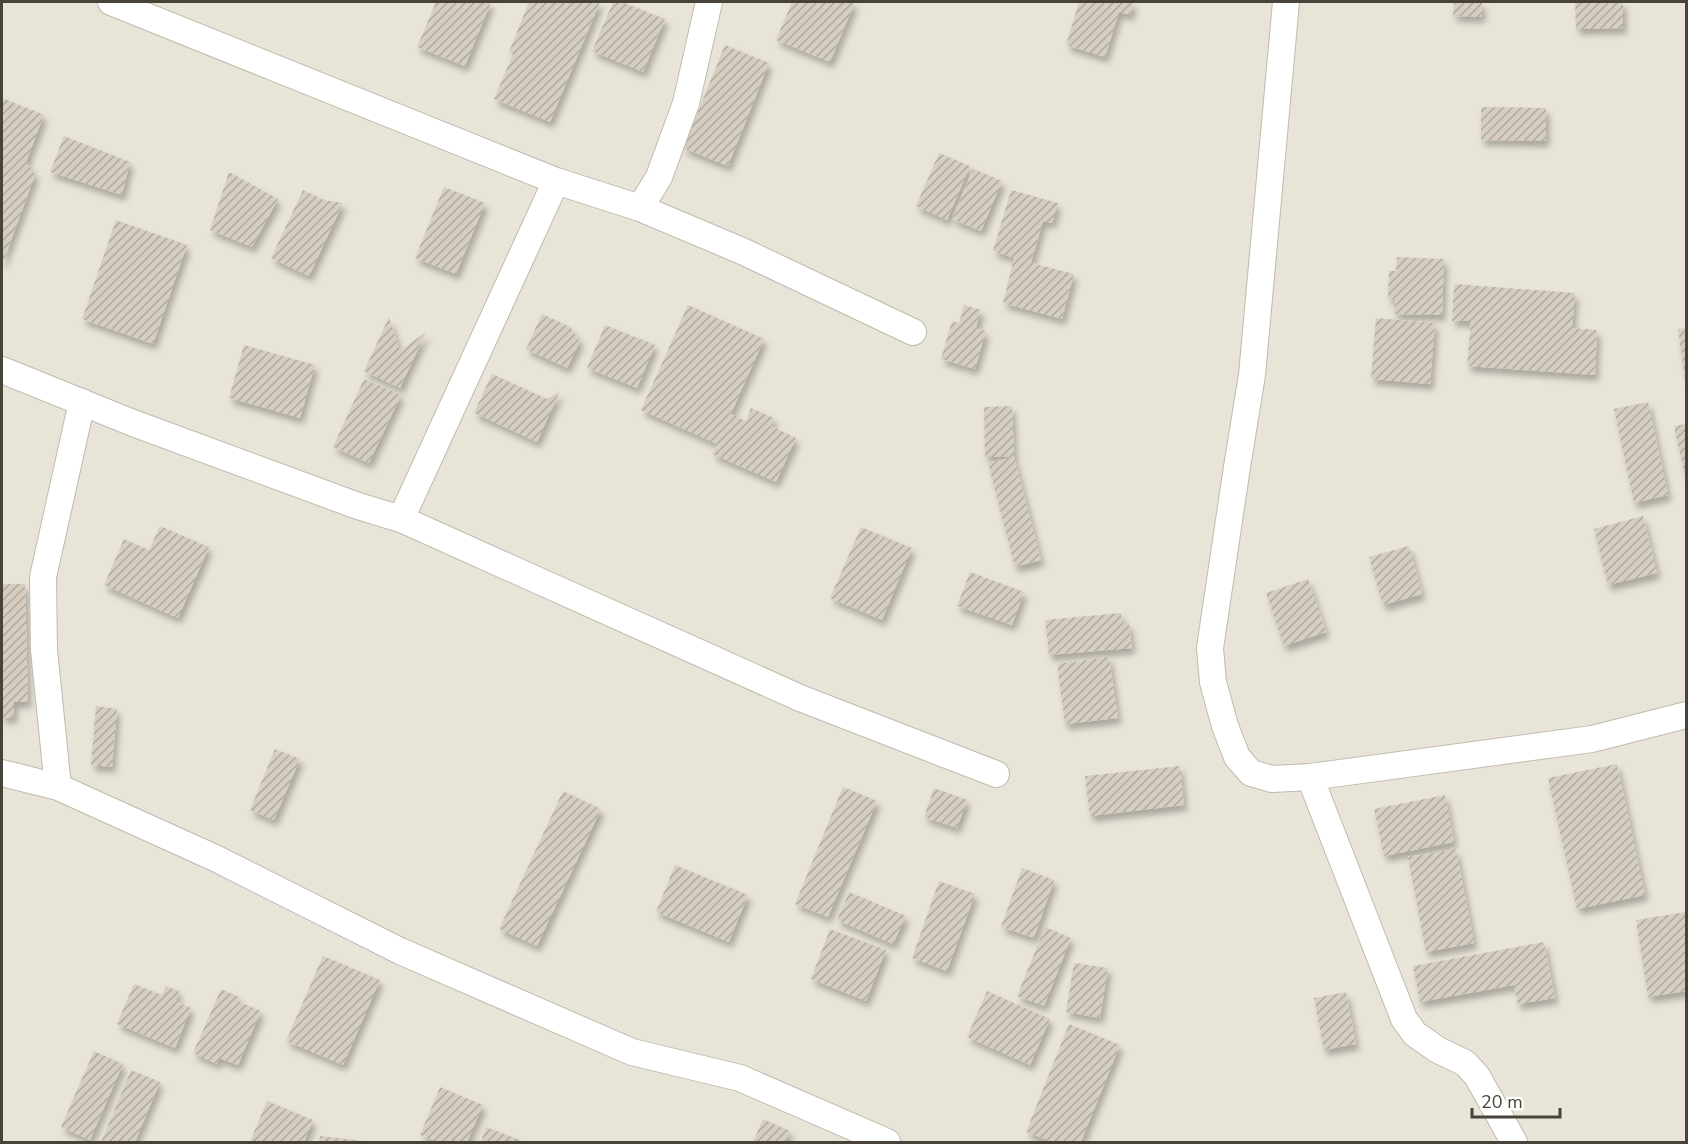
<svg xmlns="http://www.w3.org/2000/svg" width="1688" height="1144" font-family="'Nunito Sans',sans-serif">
	<defs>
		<pattern id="building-hatch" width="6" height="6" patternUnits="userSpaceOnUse" patternTransform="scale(1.5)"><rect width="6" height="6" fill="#d6cec0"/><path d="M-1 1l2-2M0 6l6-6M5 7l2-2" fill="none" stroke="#b0a99d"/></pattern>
		<filter id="shadow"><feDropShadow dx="3.5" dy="6" stdDeviation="3" flood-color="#0004"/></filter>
	</defs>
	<rect width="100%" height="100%" fill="#f4f2ea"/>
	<path fill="#e8e4d8" d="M 2,2 L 1686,2 L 1686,1142 L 2,1142 Z"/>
	<path fill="url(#building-hatch)" filter="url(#shadow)" d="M 436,2 L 491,2 L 465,66 L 417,47 Z
		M 529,2 L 600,2 L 550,122 L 494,99 L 513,54 L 509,52 Z
		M 613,2 L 622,2 L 665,19 L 643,72 L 592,51 Z
		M 792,2 L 855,2 L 830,62 L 776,40 Z
		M 1079,2 L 1134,2 L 1130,15 L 1119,12 L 1105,57 L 1066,45 Z
		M 1454,2 L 1482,2 L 1482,17 L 1453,16 Z
		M 1575,2 L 1623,2 L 1623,28 L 1576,29 Z
		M 725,45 L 769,63 L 728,166 L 683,148 Z
		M 2,98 L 44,115 L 26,162 L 35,175 L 2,265 Z
		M 1481,107 L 1546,108 L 1546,141 L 1481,140 Z
		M 64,136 L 130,162 L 122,195 L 50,172 Z
		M 939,153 L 970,166 L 947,220 L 916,206 Z
		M 973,169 L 1002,181 L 981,231 L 952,219 Z
		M 229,172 L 278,199 L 252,247 L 210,230 Z
		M 444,187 L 485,203 L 456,274 L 415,258 Z
		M 303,190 L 324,200 L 343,203 L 309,276 L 271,258 Z
		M 1011,190 L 1058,203 L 1052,223 L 1043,221 L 1031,263 L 1074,274 L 1062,319 L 1003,303 L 1014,258 L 993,251 Z
		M 116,220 L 187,245 L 153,344 L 82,319 Z
		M 1397,257 L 1444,259 L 1442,315 L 1394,314 L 1395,299 L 1388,299 L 1389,271 L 1396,271 Z
		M 1454,284 L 1575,293 L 1572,328 L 1597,330 L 1595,375 L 1467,366 L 1471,321 L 1452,321 Z
		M 688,305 L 764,339 L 731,414 L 746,421 L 751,408 L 774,418 L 771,426 L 796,438 L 776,482 L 712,454 L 717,444 L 641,410 Z
		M 964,305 L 981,310 L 976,328 L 986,331 L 975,369 L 941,359 L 952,321 L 959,323 Z
		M 542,314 L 570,327 L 580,341 L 567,368 L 526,349 Z
		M 389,317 L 400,351 L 426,332 L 400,388 L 364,371 Z
		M 1376,318 L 1435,323 L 1430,384 L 1371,379 Z
		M 605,325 L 655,345 L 637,388 L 587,368 Z
		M 1686,328 L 1686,380 L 1685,380 L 1678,329 Z
		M 244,345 L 315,365 L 300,418 L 229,398 Z
		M 492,374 L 547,399 L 560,391 L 537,442 L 474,413 Z
		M 364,379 L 401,395 L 369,463 L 333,447 Z
		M 1648,402 L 1668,495 L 1634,503 L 1614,409 Z
		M 1012,406 L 1014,457 L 985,457 L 984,407 Z
		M 1686,424 L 1686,480 L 1674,426 Z
		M 1013,457 L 1014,457 L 1041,560 L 1015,567 L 988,463 Z
		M 1643,516 L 1657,573 L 1608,585 L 1594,529 Z
		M 160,526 L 209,547 L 178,618 L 104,585 L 124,539 L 149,550 Z
		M 861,527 L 912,548 L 882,620 L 830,598 Z
		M 1409,546 L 1422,594 L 1383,605 L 1369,557 Z
		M 970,572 L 1024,592 L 1012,625 L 957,606 Z
		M 1308,579 L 1326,632 L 1284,646 L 1266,593 Z
		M 2,584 L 25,584 L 28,702 L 14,702 L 14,717 L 2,718 Z
		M 1121,613 L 1122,623 L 1129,623 L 1132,648 L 1049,655 L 1045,620 Z
		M 1109,657 L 1118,718 L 1065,724 L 1057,664 Z
		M 96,706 L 117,709 L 112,767 L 91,765 Z
		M 275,749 L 300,759 L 274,820 L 250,810 Z
		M 1617,764 L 1645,895 L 1577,909 L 1548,778 Z
		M 1180,766 L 1184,805 L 1090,816 L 1085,776 Z
		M 843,787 L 877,801 L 828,917 L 795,904 Z
		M 934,788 L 967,800 L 957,828 L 924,817 Z
		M 563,791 L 601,809 L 537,946 L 499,929 Z
		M 1445,795 L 1454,842 L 1384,856 L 1374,809 Z
		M 1456,849 L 1474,943 L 1426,952 L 1408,857 Z
		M 675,865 L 748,895 L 729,942 L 656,912 Z
		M 1022,868 L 1054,880 L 1034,938 L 1001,927 Z
		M 939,881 L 975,894 L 947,971 L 912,958 Z
		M 849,892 L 906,916 L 893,944 L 837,920 Z
		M 1686,912 L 1686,991 L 1648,997 L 1636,920 Z
		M 1045,927 L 1071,938 L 1044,1006 L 1017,996 Z
		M 830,929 L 886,950 L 866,1001 L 811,979 Z
		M 1544,942 L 1555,998 L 1518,1004 L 1514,985 L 1420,1002 L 1413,966 Z
		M 323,956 L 380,980 L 343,1065 L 286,1041 Z
		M 1074,963 L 1108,968 L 1100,1018 L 1066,1012 Z
		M 134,984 L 162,995 L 166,986 L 179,991 L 176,1001 L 191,1008 L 175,1048 L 117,1024 Z
		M 221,989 L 239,997 L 237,1001 L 261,1011 L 238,1065 L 219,1058 L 217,1064 L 193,1053 Z
		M 987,991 L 1050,1019 L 1030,1065 L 967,1037 Z
		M 1346,992 L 1356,1044 L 1324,1050 L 1314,998 Z
		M 1069,1024 L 1120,1045 L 1081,1142 L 1054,1142 L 1026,1132 Z
		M 94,1051 L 123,1064 L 90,1140 L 61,1127 Z
		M 131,1070 L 160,1082 L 135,1142 L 101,1142 Z
		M 440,1087 L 483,1105 L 467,1142 L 438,1142 L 420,1135 Z
		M 267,1101 L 313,1120 L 304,1142 L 250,1142 Z
		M 763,1119 L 790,1131 L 785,1142 L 753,1142 Z
		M 486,1127 L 525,1142 L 481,1142 Z
		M 320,1136 L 364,1141 L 364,1142 L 319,1142 Z"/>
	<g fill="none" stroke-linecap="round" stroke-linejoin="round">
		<g stroke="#c0baad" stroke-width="28">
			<path id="street" d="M 111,2 L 556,181 L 640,208 L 742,251 L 913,332
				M 1286,2 L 1252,375 L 1237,467 L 1210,648 L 1213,682 L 1225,726 L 1237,757 L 1251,773 L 1272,779 L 1310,777 L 1592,739 L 1686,715
				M 640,208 L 659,177 L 686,103 L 709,2
				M 2,370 L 133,423 L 358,506 L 401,519 L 556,181
				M 82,402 L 43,577 L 44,650 L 58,787 L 215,858 L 400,951 L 632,1052 L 740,1078 L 887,1142
				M 401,519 L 800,698 L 996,774
				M 2,773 L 58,787
				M 1310,777 L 1404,1019 L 1415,1034 L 1438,1050 L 1465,1063 L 1477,1076 L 1514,1142"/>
		</g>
		<use href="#street" stroke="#fff" stroke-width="26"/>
	</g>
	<rect width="1688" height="1144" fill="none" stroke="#484338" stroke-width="6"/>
	<path d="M1472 1108v9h88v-9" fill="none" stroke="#484338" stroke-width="3"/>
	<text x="1481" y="1108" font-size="18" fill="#484338" stroke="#ffffff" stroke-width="4.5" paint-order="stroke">20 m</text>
</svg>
